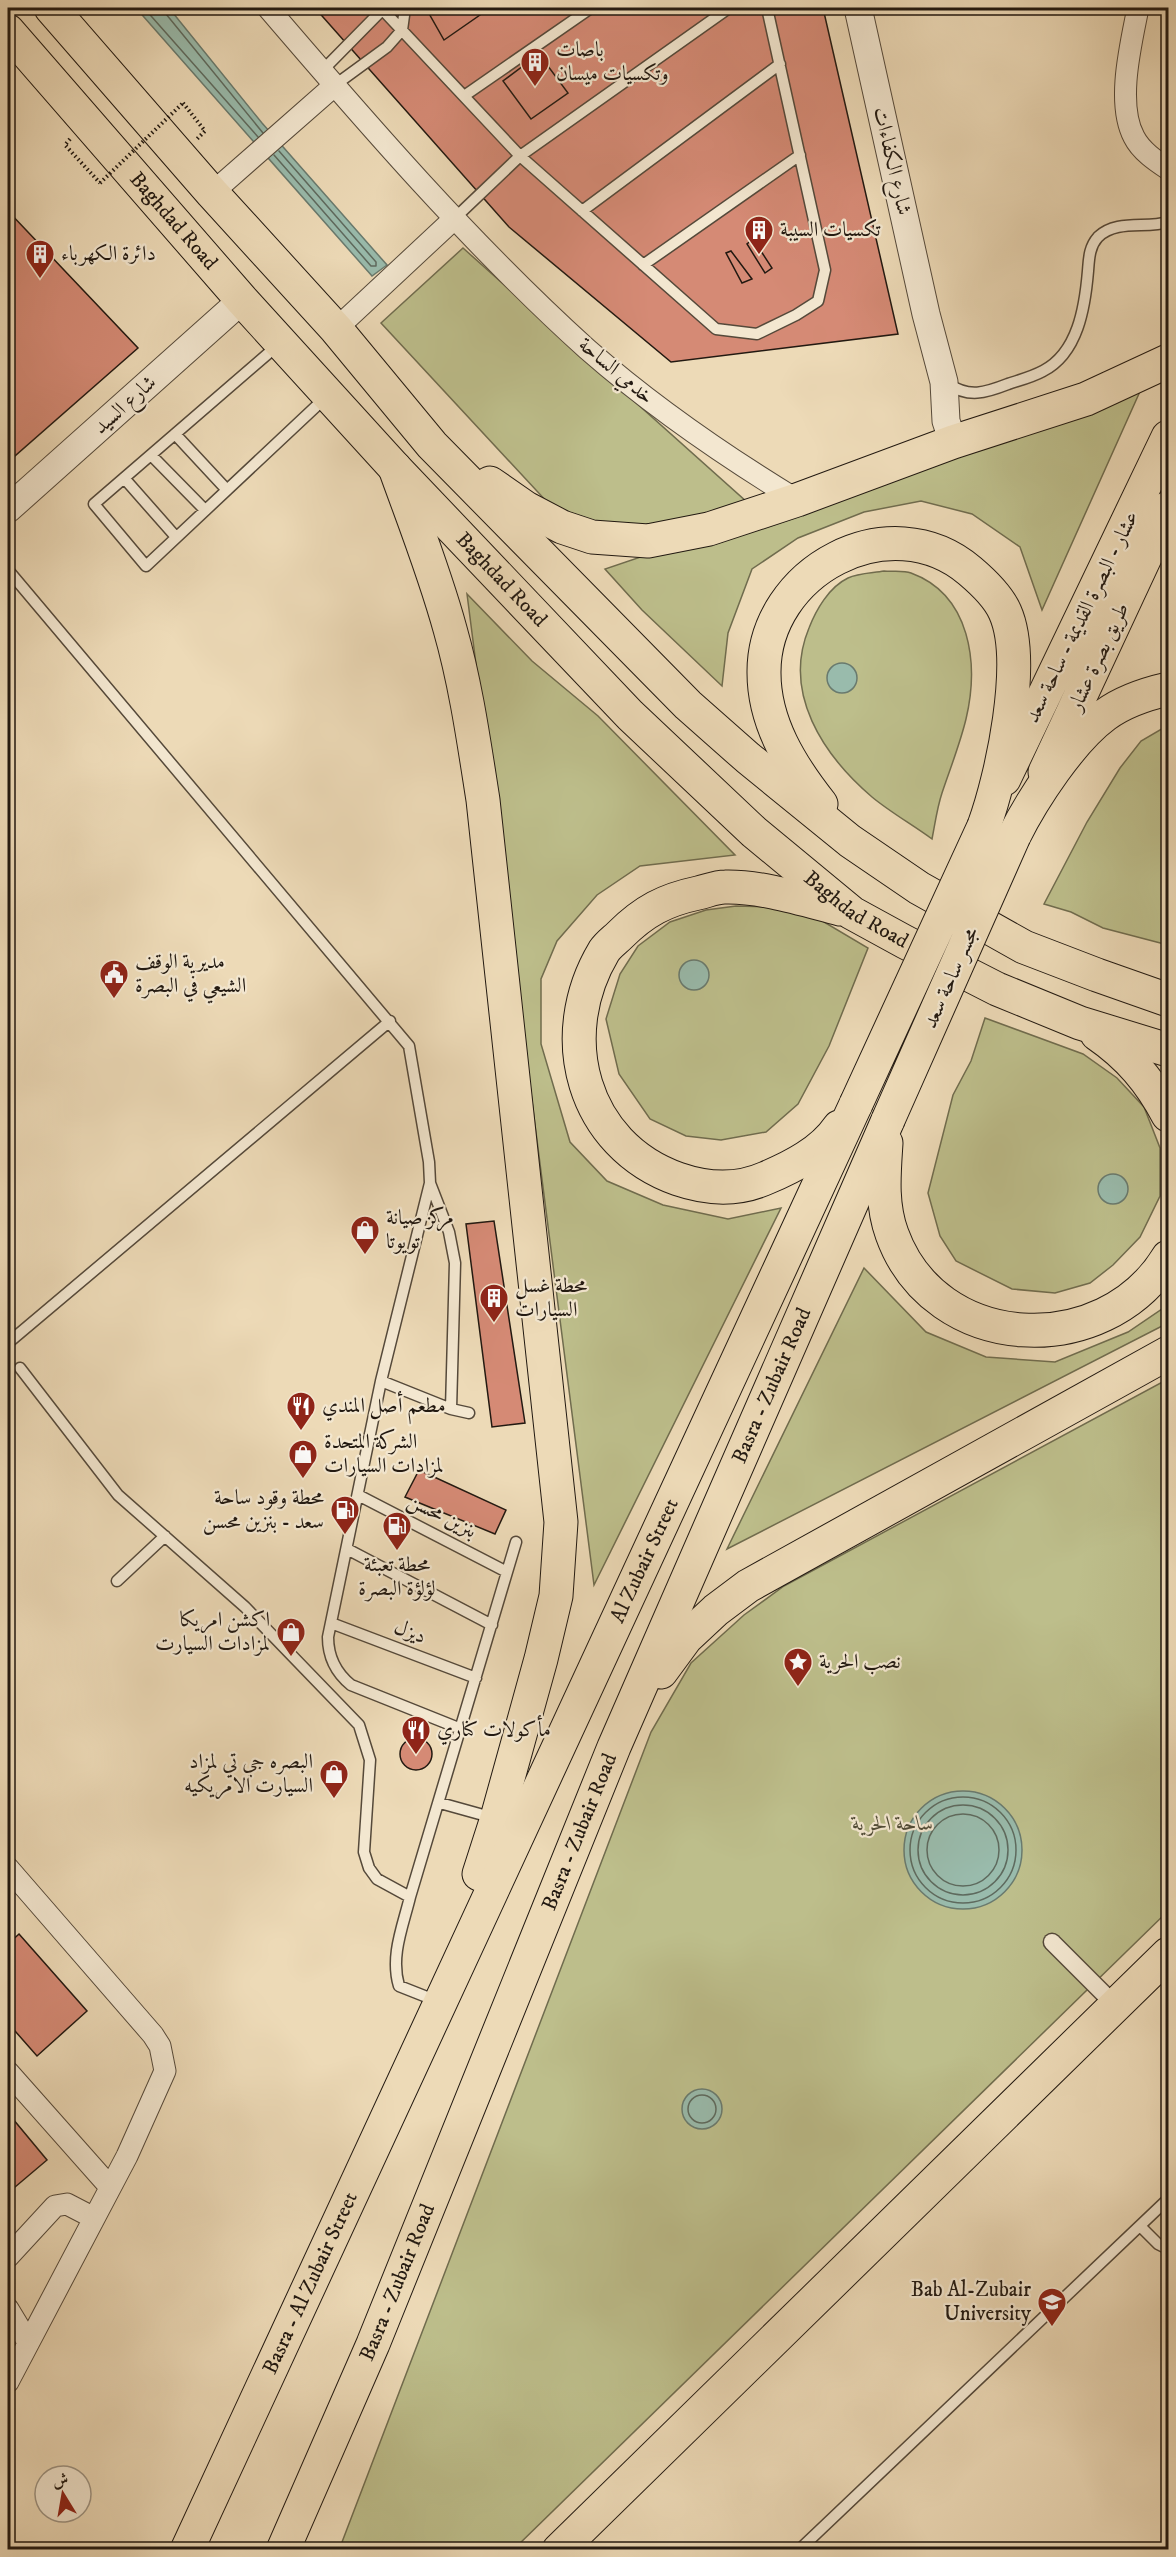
<svg xmlns="http://www.w3.org/2000/svg" width="1176" height="2557" font-family="'IM FELL DW Pica',Amiri,serif">
	<rect width="100%" height="100%" fill="#eddab7"/>
	<filter id="stains"><feTurbulence type="fractalNoise" baseFrequency=".00333" numOctaves="4"/><feColorMatrix values="0 0 0 0 .2 0 0 0 0 .09 0 0 0 0 .02 0 0 0 .5 -.17"/></filter>
	<radialGradient id="worn" r=".72"><stop offset=".6" stop-color="#630" stop-opacity="0"/><stop offset="1" stop-color="#630" stop-opacity=".3"/></radialGradient>
	<path fill="#bdbe8b" stroke="#706c4e" stroke-width="1.5" d="M 463,248 L 748,503 L 675,525 L 597,527 L 548,503 L 381,323 Z
		M 1142,387 L 1042,610 L 1020,547 L 972,514 L 921,501 L 864,512 L 798,538 L 752,569 L 728,633 L 722,686 L 642,610 L 605,569 Z
		M 884,571 C 892,572 903,570 911,573 C 971,595 979,664 966,719 C 960,744 950,769 942,793 C 937,808 935,824 932,839 C 913,825 890,812 872,797 C 823,755 782,693 809,628 C 816,610 829,587 848,578 C 858,573 873,573 884,571 Z
		M 467,594 L 532,661 L 598,716 L 735,855 L 640,866 L 597,895 L 557,941 L 541,979 L 541,1044 L 570,1142 L 607,1181 L 663,1205 L 728,1219 L 781,1208 L 594,1585 Z
		M 1165,727 L 1168,727 L 1168,945 L 1103,928 L 1071,912 L 1044,904 L 1087,822 L 1120,768 L 1141,741 Z
		M 736,906 L 770,907 L 819,919 L 868,948 L 829,1046 L 798,1104 L 766,1132 L 721,1140 L 686,1136 L 650,1119 L 619,1074 L 606,1019 L 620,974 L 638,946 L 670,922 L 706,910 Z
		M 985,1018 L 1083,1054 L 1117,1078 L 1144,1107 L 1160,1148 L 1160,1196 L 1140,1237 L 1113,1265 L 1090,1283 L 1055,1293 L 1012,1289 L 956,1261 L 940,1236 L 928,1193 L 953,1095 L 971,1061 Z
		M 864,1268 L 926,1332 L 986,1357 L 1055,1362 L 1128,1332 L 1168,1305 L 1168,1323 L 727,1549 Z
		M 1168,1379 L 1168,1911 L 514,2549 L 339,2550 L 651,1732 L 691,1663 L 744,1615 L 784,1586 Z"/>
	<path fill="#99bbac" stroke="#697a6e" stroke-width="1.5" d="M 136,8 L 169,8 L 262,123 L 387,265 L 372,276 Z
		M827 678a15 15 0 1 1 30 0a15 15 0 1 1-30 0Z
		M679 975a15 15 0 1 1 30 0a15 15 0 1 1-30 0Z
		M1098 1189a15 15 0 1 1 30 0a15 15 0 1 1-30 0Z
		M904 1850a59 59 0 1 1 118 0a59 59 0 1 1-118 0Z
		M682 2109a20 20 0 1 1 40 0a20 20 0 1 1-40 0Z"/>
	<g fill="none" stroke-linecap="round" stroke-linejoin="round">
		<path stroke="#5e6a5e" stroke-width="1.5" d="M 144,8 L 258,137
			M 165,8 L 166,14 L 263,133
			M 274,155 L 371,266 L 376,266 L 376,262 L 279,151
			M910 1850a53 53 0 1 1 106 0a53 53 0 1 1-106 0Z
			M918 1850a45 45 0 1 1 90 0a45 45 0 1 1-90 0Z
			M927 1850a36 36 0 1 1 72 0a36 36 0 1 1-72 0Z
			M688 2109a14 14 0 1 1 28 0a14 14 0 1 1-28 0Z"/>
	</g>
	<path fill="#d58a75" stroke="#221911" stroke-width="1.5" d="M 315,8 L 823,8 L 898,334 L 671,362 L 509,227 Z
		M 431,8 L 490,8 L 444,40 L 427,10 Z
		M 539,54 L 568,93 L 531,119 L 503,81 Z
		M 8,211 L 138,348 L 8,462 Z
		M 753,239 L 772,268 L 765,273 L 747,244 Z
		M 731,251 L 752,279 L 742,283 L 726,253 Z
		M 494,1221 L 525,1423 L 492,1427 L 466,1224 Z
		M 419,1470 L 506,1510 L 495,1534 L 405,1497 Z
		M400 1754a16 16 0 1 1 32 0a16 16 0 1 1-32 0Z
		M 19,1934 L 87,2011 L 37,2056 L 8,2023 L 8,1944 Z
		M 8,2113 L 47,2160 L 8,2193 Z"/>
	<g fill="none" stroke-linecap="round" stroke-linejoin="round">
		<g stroke="#55493a" stroke-width="13">
			<path id="service" d="M 381,8 L 520,156 L 716,329 L 757,334 L 796,315 L 818,301 L 825,270 L 767,8
				M 322,71 L 384,8
				M 335,85 L 387,47 L 402,30 L 405,8
				M 464,96 L 591,8
				M 582,211 L 780,64
				M 455,218 L 520,156 L 729,8
				M 643,265 L 800,155
				M 278,345 L 94,504 L 146,566 L 325,398
				M 948,384 C 969,398 985,393 1008,384 C 1020,380 1032,377 1043,371 C 1078,353 1085,307 1088,271 C 1089,259 1089,247 1098,237 C 1117,219 1146,229 1168,222
				M 175,434 L 227,490
				M 151,455 L 205,510
				M 124,478 L 176,537
				M 8,570 L 409,1046 L 429,1162 L 430,1183 L 381,1381 L 328,1637 C 328,1657 335,1672 351,1685 L 461,1729
				M 430,1183 L 449,1232 L 455,1263 L 451,1409
				M 8,1343 L 390,1021
				M 20,1368 L 118,1495 L 245,1607 L 359,1725 L 370,1760 L 364,1852 L 369,1868 L 377,1879 L 410,1897
				M 381,1381 L 451,1409 L 469,1413
				M 358,1495 L 507,1572
				M 347,1549 L 492,1625
				M 117,1581 L 165,1536
				M 331,1623 L 476,1678
				M 440,1803 L 494,1818
				M 437,2001 L 399,1986 C 390,1956 403,1926 410,1897 L 516,1542
				M 1140,2226 L 1158,2244 L 1168,2249
				M 799,2550 L 1168,2199"/>
		</g>
		<g stroke="#55493a" stroke-width="19">
			<path id="pedestrian" d="M 1052,1942 L 1116,2006"/>
		</g>
		<g stroke="#55493a" stroke-width="23">
			<path id="minor" d="M 268,8 C 369,126 472,245 587,349 C 652,406 723,455 797,500
				M 1138,8 C 1131,44 1116,103 1134,137 C 1141,151 1156,161 1168,169
				M 212,193 L 335,85
				M 336,329 L 455,218
				M 8,1868 L 153,2035 L 160,2046 L 165,2071 L 127,2156 L 8,2382
				M 8,2072 L 110,2187
				M 8,2257 L 55,2206 L 67,2204 L 94,2218
				M 8,2309 L 28,2342"/>
		</g>
		<g stroke="#55493a" stroke-width="29">
			<path id="tertiary" d="M 858,8 L 926,314 L 944,382 L 946,421 L 953,442
				M 8,509 L 242,300"/>
		</g>
		<g stroke="#221911" stroke-width="35">
			<path id="primary" d="M 1045,772 L 1168,508
				M 1004,779 L 1168,437"/>
		</g>
		<g stroke="#221911" stroke-width="35">
			<g id="trunk">
				<path d="M 51,8 L 212,193 L 336,329 L 432,445 L 688,705 L 748,758 L 850,841 L 919,888 L 1024,947 L 1097,975 L 1168,1000"/>
				<path id="s1" d="M 8,31 L 242,300 L 395,468 L 630,715 L 754,832 L 852,913 L 905,942 L 997,989 L 1080,1023 L 1168,1050"/>
				<path d="M 395,468 C 414,521 435,574 450,629 C 466,685 474,743 483,800 L 561,1522 L 556,1596 L 541,1659 L 497,1818 L 479,1874"/>
				<path d="M 490,483 L 526,508 L 562,527 L 592,537 L 648,541 L 709,529 L 797,500 L 953,442 L 1086,399 L 1168,361"/>
				<path d="M 821,804 C 791,766 764,723 764,673 C 763,571 890,503 970,571 C 983,582 998,596 1005,612 C 1027,661 1002,777 984,826"/>
				<path d="M 1014,836 C 1033,798 1071,740 1105,715 C 1124,701 1146,694 1168,689"/>
				<path d="M 1097,1034 C 1129,1056 1150,1081 1168,1115"/>
				<path d="M 839,1127 C 822,1152 792,1167 766,1178 C 737,1191 707,1189 678,1179 C 582,1145 553,1036 604,951 C 608,945 615,940 620,935 C 644,911 665,900 698,893 C 707,891 716,887 725,887 C 761,886 805,900 840,909"/>
				<path d="M 886,1143 C 884,1174 881,1204 892,1234 C 935,1354 1104,1362 1168,1257"/>
				<path d="M 661,1672 L 686,1638 L 716,1610 L 748,1586 L 1168,1353"/>
				<path id="s2" d="M 187,2550 L 856,1104"/>
				<path id="s3" d="M 283,2550 L 373,2344 L 614,1747 L 888,1120"/>
				<path d="M 559,2550 L 1168,1954"/>
			</g>
		</g>
		<path stroke="#221911" stroke-width="4" stroke-dasharray="1.5 3" stroke-linecap="butt" d="M 183,103 L 205,131 L 197,139
			M 70,139 L 65,145 L 100,183"/>
		<use href="#service" stroke="#f3e7d0" stroke-width="10"/>
		<use href="#pedestrian" stroke="#f3e7d0" stroke-width="16"/>
		<use href="#minor" stroke="#f3e7d0" stroke-width="21"/>
		<use href="#tertiary" stroke="#f3e7d0" stroke-width="27"/>
		<use href="#primary" stroke="#eddab7" stroke-width="33"/>
		<use href="#trunk" stroke="#eddab7" stroke-width="33"/>
		<g stroke="#221911" stroke-width="35" stroke-linecap="butt">
			<path id="trunk-bridge" d="M 856,1104 L 984,826
				M 888,1120 L 1014,836"/>
		</g>
		<path stroke="#221911" stroke-width="4" stroke-dasharray="1.5 3" stroke-linecap="butt" d="M 100,183 L 183,103"/>
		<use href="#trunk-bridge" stroke="#eddab7" stroke-width="33"/>
	</g>
	<defs>
		<g id="building-pin" transform="scale(1.5)"><path d="M0 17L-7.5 6A9.5 9.5 0 1 1 7.5 6Z" fill="#8f2418" stroke="#f3e7d0"/><path d="M-4-6H4V6H1V3H-1V6H-4ZM-2.5-4.3h1.7v1.8h-1.7ZM.8-4.3h1.7v1.8H.8ZM-2.5-1h1.7V.8h-1.7ZM.8-1h1.7V.8H.8Z" fill="#fff"/></g>
		<g id="civic-pin" transform="scale(1.5)"><path d="M0 17L-7.5 6A9.5 9.5 0 1 1 7.5 6Z" fill="#8f2418" stroke="#f3e7d0"/><path d="M-.6-6.5H3V-4.5H.6V-3L4-1V1h2V6H-6V1h2V-1L-.6-3ZM-1.2 2.5V6h2.4V2.5Z" fill="#fff"/></g>
		<g id="shop-pin" transform="scale(1.5)"><path d="M0 17L-7.5 6A9.5 9.5 0 1 1 7.5 6Z" fill="#8f2418" stroke="#f3e7d0"/><path d="M-5-2.5h2.3a2.7 3.5 0 0 1 5.4 0H5L5.5 6h-11ZM-1.5-2.5h3a1.5 2.3 0 0 0-3 0Z" fill="#fff"/></g>
		<g id="restaurant-pin" transform="scale(1.5)"><path d="M0 17L-7.5 6A9.5 9.5 0 1 1 7.5 6Z" fill="#8f2418" stroke="#f3e7d0"/><path d="M-5-6h1v4h1v-4h1v4h1v-4h1v5L-1.5 .5V6h-2V.5L-5-1ZM5-6V6H3V1.5H1.5Q1.5-4 5-6Z" fill="#fff"/></g>
		<g id="fuel-pin" transform="scale(1.5)"><path d="M0 17L-7.5 6A9.5 9.5 0 1 1 7.5 6Z" fill="#8f2418" stroke="#f3e7d0"/><path d="M-5.5-6h7V0h2V4h1.3V-2.5L3-4.5l.8-.8L6-3V5H2.5V1h-1V6h-7ZM-4.2-4.7v3.2H.2V-4.7Z" fill="#fff"/></g>
		<g id="sight-pin" transform="scale(1.5)"><path d="M0 17L-7.5 6A9.5 9.5 0 1 1 7.5 6Z" fill="#8f2418" stroke="#f3e7d0"/><path d="M0-6L1.8-2.2L6-1.7L2.9 1.2L3.7 5.4L0 3.3L-3.7 5.4L-2.9 1.2L-6-1.7L-1.8-2.2Z" fill="#fff"/></g>
		<g id="university-pin" transform="scale(1.5)"><path d="M0 17L-7.5 6A9.5 9.5 0 1 1 7.5 6Z" fill="#8f2418" stroke="#f3e7d0"/><path d="M0-5L7-2L0 1L-7-2ZM-4 1L0 2.5L4 1V4Q0 6-4 4Z" fill="#fff"/></g>
	</defs>
	<g fill-rule="evenodd">
		<use href="#building-pin" x="535" y="62"/>
		<use href="#building-pin" x="759" y="230"/>
		<use href="#building-pin" x="40" y="254"/>
		<use href="#civic-pin" x="114" y="974"/>
		<use href="#shop-pin" x="365" y="1230"/>
		<use href="#building-pin" x="494" y="1298"/>
		<use href="#restaurant-pin" x="301" y="1406"/>
		<use href="#shop-pin" x="303" y="1454"/>
		<use href="#fuel-pin" x="345" y="1510"/>
		<use href="#fuel-pin" x="397" y="1526"/>
		<use href="#shop-pin" x="291" y="1632"/>
		<use href="#sight-pin" x="798" y="1662"/>
		<use href="#restaurant-pin" x="416" y="1730"/>
		<use href="#shop-pin" x="334" y="1774"/>
		<use href="#university-pin" x="1052" y="2302"/>
	</g>
	<g text-anchor="middle" dominant-baseline="central" stroke-width="4.5" stroke-linejoin="round" paint-order="stroke">
		<g font-size="21" fill="#221911" stroke="#f3e7d0" text-anchor="start">
			<text x="556" y="50">باصات<tspan x="556" dy="24">وتكسيات ميسان</tspan></text>
			<text x="780" y="230">تكسيات السيبة</text>
			<text x="61" y="254">دائرة الكهرباء</text>
			<text x="135" y="962">مديرية الوقف<tspan x="135" dy="24">الشيعي في البصرة</tspan></text>
			<text x="386" y="1218">مركز صيانة<tspan x="386" dy="24">تويوتا</tspan></text>
			<text x="515" y="1286">محطة غسل<tspan x="515" dy="24">السيارات</tspan></text>
			<text x="322" y="1406">مطعم أصل المندي</text>
			<text x="324" y="1442">الشركة المتحدة<tspan x="324" dy="24">لمزادات السيارات</tspan></text>
			<text x="324" y="1498" text-anchor="end">محطة وقود ساحة<tspan x="324" dy="24">سعد - بنزين محسن</tspan></text>
			<text x="397" y="1565" text-anchor="middle">محطة تعبئة<tspan x="397" dy="24">لؤلؤة البصرة</tspan></text>
			<text x="270" y="1620" text-anchor="end">اكشن امريكا<tspan x="270" dy="24">لمزادات السيارت</tspan></text>
			<text x="819" y="1662">نصب الحرية</text>
			<text x="437" y="1730">مأكولات كناري</text>
			<text x="313" y="1762" text-anchor="end">البصره جي تي لمزاد<tspan x="313" dy="24">السيارت الامريكيه</tspan></text>
			<text x="1031" y="2290" text-anchor="end">Bab Al-Zubair<tspan x="1031" dy="24">University</tspan></text>
		</g>
		<g font-size="21" fill="#221911" stroke="#f3e7d0">
			<text transform="translate(892 161) rotate(77)">شارع الكفاءات</text>
			<text stroke="none"><textPath href="#s1" startOffset="252">Baghdad Road</textPath></text>
			<text transform="translate(616 371) rotate(40)">خدمي الساحة</text>
			<text transform="translate(125 405) rotate(-42)">شارع السيد</text>
			<text stroke="none"><textPath href="#s1" startOffset="738">Baghdad Road</textPath></text>
			<text transform="translate(1082 617) rotate(-64)">عشار - البصرة القديمة - ساحة سعد</text>
			<text transform="translate(1099 657) rotate(-65)">طريق بصرة عشار</text>
			<text stroke="none"><textPath href="#s1" startOffset="1224">Baghdad Road</textPath></text>
			<text transform="translate(951 978) rotate(-66)">مجسر ساحة سعد</text>
			<text stroke="none"><textPath href="#s3" startOffset="1263">Basra - Zubair Road</textPath></text>
			<text transform="translate(442 1516) rotate(27)">بنزين محسن</text>
			<text stroke="none"><textPath href="#s2" startOffset="1090">Al Zubair Street</textPath></text>
			<text transform="translate(410 1632) rotate(21)">ديزل</text>
			<text stroke="none"><textPath href="#s3" startOffset="777">Basra - Zubair Road</textPath></text>
			<text stroke="none"><textPath href="#s3" startOffset="291">Basra - Zubair Road</textPath></text>
			<text stroke="none"><textPath href="#s2" startOffset="294">Basra - Al Zubair Street</textPath></text>
		</g>
		<g font-size="21" font-style="italic" fill="#504b36" stroke="#f3e7d0">
			<text x="893" y="1824">ساحة الحرية</text>
		</g>
	</g>
	<rect width="1176" height="2557" fill="none" stroke="#eddab7" stroke-width="30"/>
	<rect x="9" y="9" width="1158" height="2539" fill="none" stroke="#221911" stroke-width="3"/>
	<rect x="15" y="15" width="1146" height="2527" fill="none" stroke="#221911" stroke-width="1.5"/>
	<g transform="translate(63 2494) rotate(349)"><circle r="28" fill="#f3e7d0" stroke="#9f9584" stroke-width="1.5"/>
	<path d="M0-4.5L10 22L0 15L-10 22Z" fill="#8f2418"/>
	<text y="-9" font-size="16" font-weight="bold" text-anchor="middle" fill="#221911">ش</text>
	</g>
	<rect width="100%" height="100%" filter="url(#stains)"/>
	<rect width="100%" height="100%" fill="url(#worn)"/>
</svg>
